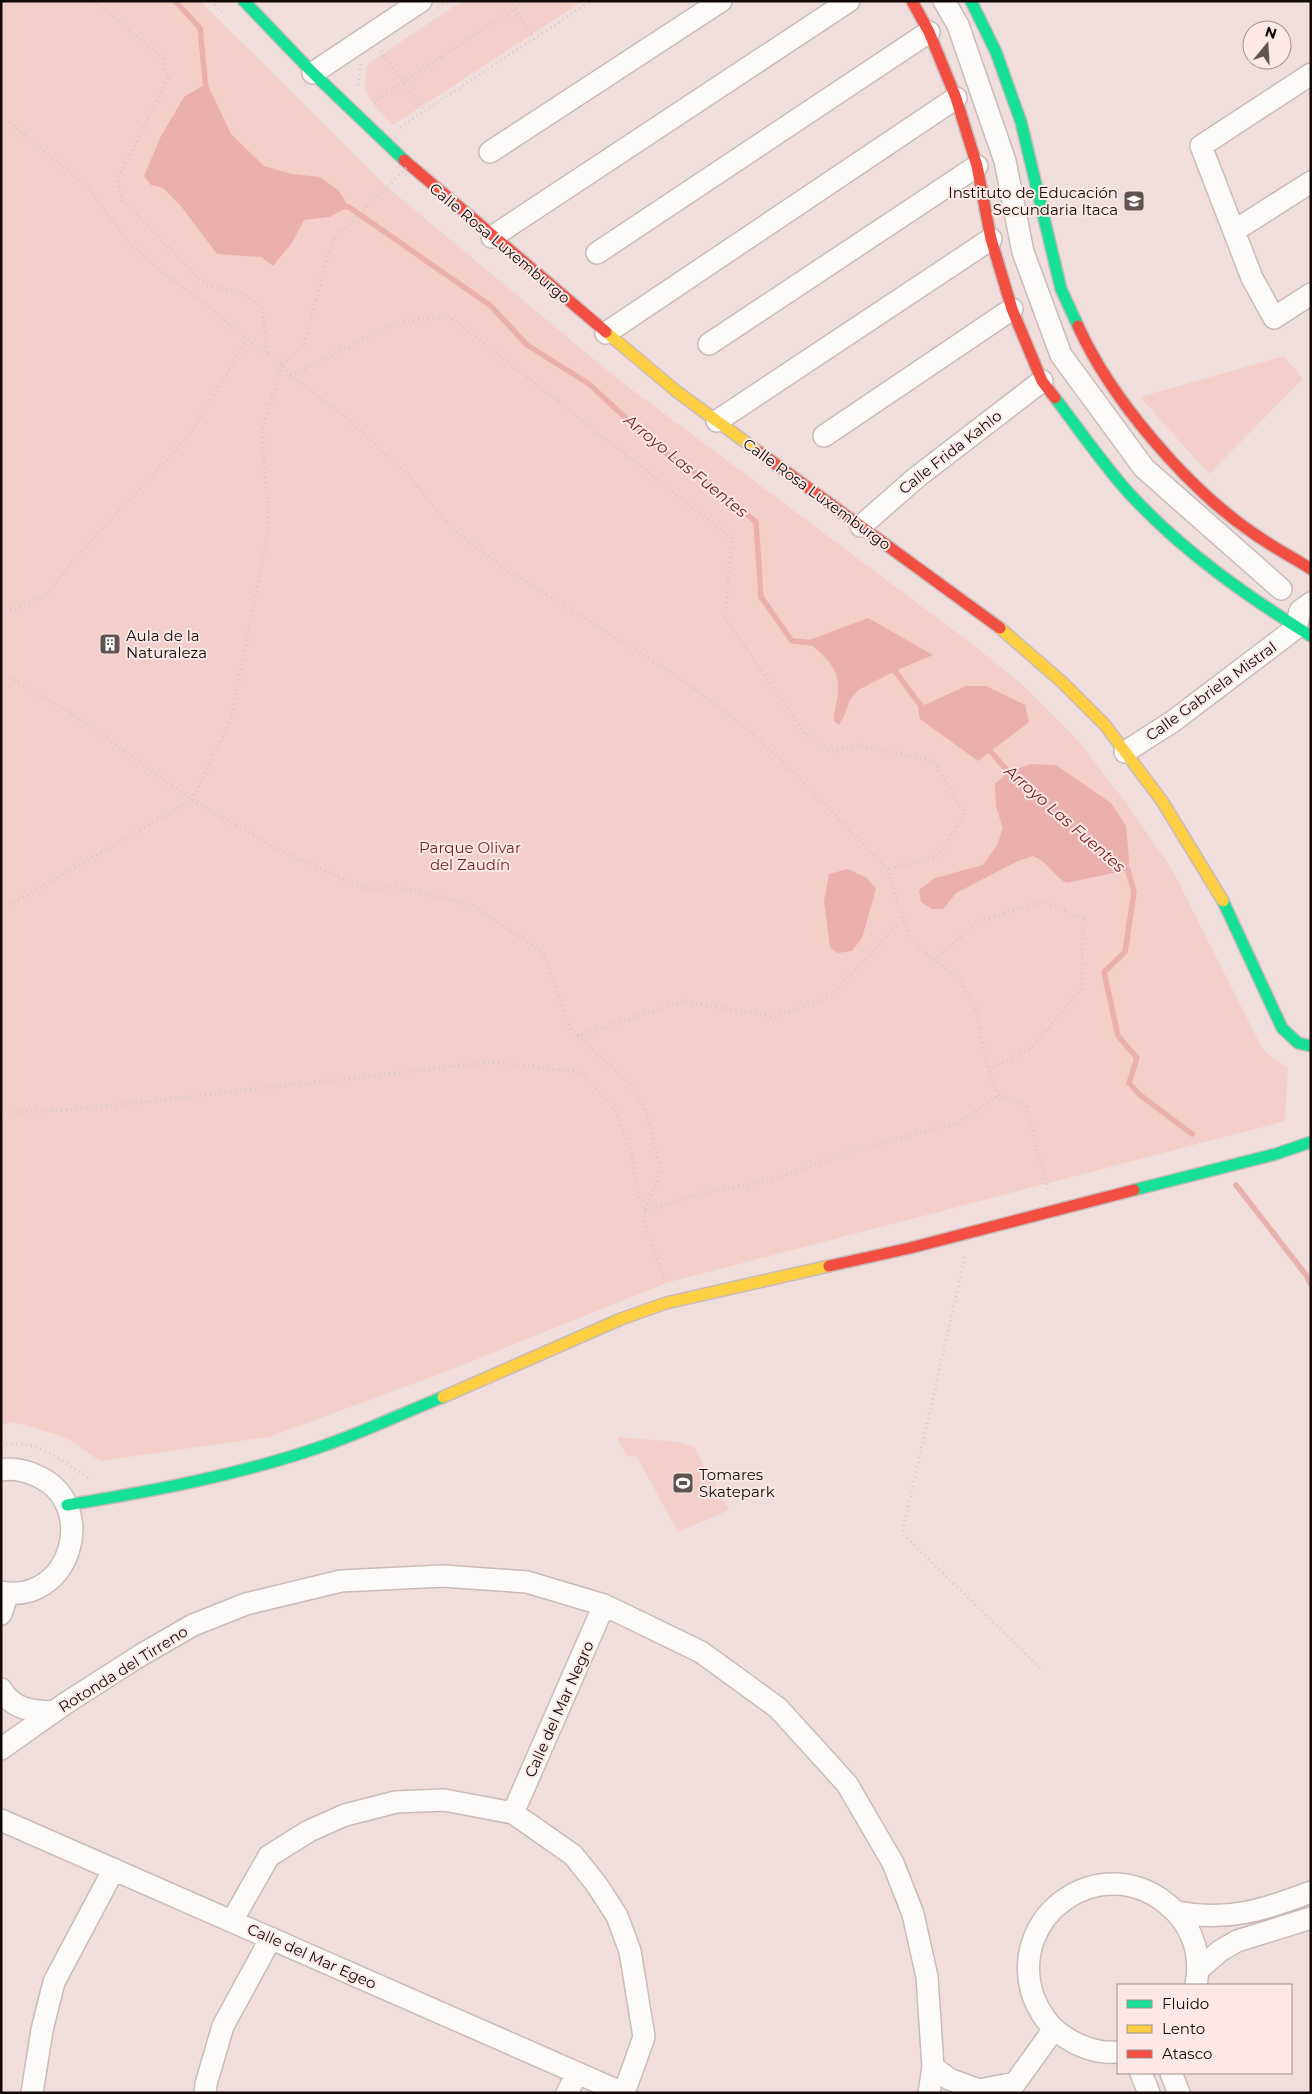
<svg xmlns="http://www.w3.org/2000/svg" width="1312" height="2094" font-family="Montserrat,sans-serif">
	<rect width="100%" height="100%" fill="#f0dedc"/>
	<path fill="#f4cec9" d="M 1,1 L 200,1 L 387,187 L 615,377 L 977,648 L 1024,686 L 1074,736 L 1124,800 L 1173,871 L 1262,1048 L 1272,1058 L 1288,1068 L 1285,1121 L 666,1283 L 453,1369 L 269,1437 L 100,1461 L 65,1437 L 14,1422 L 1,1425 Z
		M 462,1 L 583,1 L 393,125 C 373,103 357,95 369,63 Z
		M 1284,356 L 1303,379 L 1209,474 L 1140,397 Z
		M 617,1437 L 679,1442 L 694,1447 L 729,1510 L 678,1532 L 637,1457 L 626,1455 Z"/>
	<path fill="#eab1ac" d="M 207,83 L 231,134 L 264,166 L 292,174 L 320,177 L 339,191 L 349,207 L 329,217 L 304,220 L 292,243 L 273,266 L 261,257 L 217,254 L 180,205 L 163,188 L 151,185 L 144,176 L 161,136 L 184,97 Z
		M 868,618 L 933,655 L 895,671 L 858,690 L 850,700 L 844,716 L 839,725 L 834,721 C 834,709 839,697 838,685 C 838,665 821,654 807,641 Z
		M 966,686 L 986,686 L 1025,705 L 1029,722 L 978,761 L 920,719 L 918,708 Z
		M 1030,764 L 1056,765 L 1111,803 L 1126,826 L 1129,860 L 1128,870 L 1066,883 C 1051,873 1050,864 1033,856 L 1018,861 L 956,893 L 943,909 L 932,909 L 921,902 L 919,890 L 935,878 L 983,865 L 997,845 L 1003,828 L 996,807 L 995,784 L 1007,773 Z
		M 848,869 L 867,878 L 876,889 L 862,938 L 852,951 L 838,953 L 830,948 L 824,901 L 829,874 Z"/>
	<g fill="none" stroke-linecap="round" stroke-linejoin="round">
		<path stroke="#eab1ac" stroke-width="5.5" d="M 175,1 L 200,28 L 206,89
			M 343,206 L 349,207 L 491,306 L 527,345 L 589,384 L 657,447 L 710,483 L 756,522 L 761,597 L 792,641 L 814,643
			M 889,668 L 895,671 L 921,706 L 927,710
			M 985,748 L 991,752 L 1013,777
			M 1123,866 L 1128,870 L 1134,892 L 1125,952 L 1104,972 L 1118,1036 L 1137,1058 L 1129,1083 L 1140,1095 L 1192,1134
			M 1236,1185 L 1306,1275 L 1311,1285"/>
		<g stroke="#c9bbb9" stroke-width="24">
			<path id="street" d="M 944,1 L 958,25 L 1005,161 L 1023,252 L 1061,355 L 1144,468 L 1281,589
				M 313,73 L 421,1
				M 1311,74 L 1201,146 L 1252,278 L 1274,318 L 1311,294
				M 490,152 L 721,1
				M 1234,231 L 1311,182
				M 492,237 L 849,1
				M 597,253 L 929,32
				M 606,333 L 956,98
				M 709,344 L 977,166
				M 717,421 L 991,239
				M 824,436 L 1012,309
				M 861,526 L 917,477 L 1042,381
				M 1296,628 L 1300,611 L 1311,603
				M 1125,752 L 1172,722 L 1296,628
				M 1,1470 C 13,1468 24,1470 35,1475 C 101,1502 71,1606 1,1592
				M 1,1614 L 8,1593
				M 1,1689 C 13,1710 32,1711 53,1712
				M 1,1749 L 66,1703 L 141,1655 L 193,1625 L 246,1604 L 341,1581 L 443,1576 L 527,1582 L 604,1605 L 701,1652 L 778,1708 L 847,1784 L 893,1863 L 913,1914 L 927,1977 L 933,2067 L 929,2093
				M 513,1813 L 604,1605
				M 1,1820 L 623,2093
				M 1177,1912 C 1227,1922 1264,1910 1311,1892
				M 232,1921 L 269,1856 L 309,1831 L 345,1815 L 396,1802 L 444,1800 L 513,1813 L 573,1855 L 597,1885 L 617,1916 L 630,1951 L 644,2037 L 624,2093
				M 1199,1969 L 1220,1951 L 1237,1941 L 1311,1918
				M 1118,2052 C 1097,2054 1079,2047 1062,2035 C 1048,2026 1039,2011 1033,1996 C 1007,1914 1101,1850 1167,1904 C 1192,1924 1202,1954 1196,1985
				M 933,2067 L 949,2079 L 979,2090 L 1015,2083
				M 1141,2073 L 1149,2093
				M 1171,2073 L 1179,2093
				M 32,2093 L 42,2030 L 54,1982 L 114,1869
				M 205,2093 L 206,2084 L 223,2026 L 271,1938
				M 567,2093 L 577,2073
				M 1008,2093 L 1054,2029"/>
		</g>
		<g stroke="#c9bbb9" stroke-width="14">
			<path id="fast" d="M 244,1 L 313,73 L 404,160
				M 971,1 L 996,52 L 1021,122 L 1061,289 L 1078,326
				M 1055,398 C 1079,429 1102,463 1128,492 C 1181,550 1245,595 1311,636
				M 1223,901 L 1282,1028 L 1298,1043 L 1311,1046
				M 1134,1190 L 1276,1154 L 1311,1142
				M 67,1505 C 153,1491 240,1475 323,1446 C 364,1432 403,1413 443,1397"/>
		</g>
		<g stroke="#c9bbb9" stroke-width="14">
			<path id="slow" d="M 606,332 L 676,391 L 759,452
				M 1000,628 L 1062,682 L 1105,725 L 1162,801 L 1223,901
				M 443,1397 L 621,1319 L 666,1303 L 829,1266"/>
		</g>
		<g stroke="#c9bbb9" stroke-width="14">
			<path id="jam" d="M 912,1 L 929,32 L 956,98 L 977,166 L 991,239 L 1012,309 L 1042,381 L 1055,398
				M 404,160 L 606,332
				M 1078,326 C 1111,399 1187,488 1253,533 C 1271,546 1292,557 1311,569
				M 759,452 L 1000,628
				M 829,1266 L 910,1248 L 1134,1190"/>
		</g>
		<path stroke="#cfcac9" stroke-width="3" stroke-dasharray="1 4" stroke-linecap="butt" d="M 94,1 L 162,57 L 168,79 L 117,180 L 123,201 L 206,285 L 245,294 L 262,308 L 268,355
			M 211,1 L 225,15
			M 509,1 L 534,39
			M 438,8 L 448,1
			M 381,51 L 424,111
			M 358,85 L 361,64
			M 374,102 L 526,1
			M 1,116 L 85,184 L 130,244 L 167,276 L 205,303 L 247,340 L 282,364 L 291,376 L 348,419 L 407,474 L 451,527 L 504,568 L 677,676 L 730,715 L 777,756 L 888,869 L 897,902 L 912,941 L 961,982 L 977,1012 L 981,1040 L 994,1086 L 999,1095 L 1026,1106 L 1048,1191
			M 400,127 L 591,1
			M 291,376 L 398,322 L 449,316 L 732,538 L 725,617 L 804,733 L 831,752 L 858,745 L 934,761 L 965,815 L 938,856 L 888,869
			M 1,614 L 45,596 L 79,554 L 188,437 L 247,340
			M 1,673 L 71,713 L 192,800 L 279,850 L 366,889 L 399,887 L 475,906 L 543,953 L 571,1029 L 631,1085 L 646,1111 L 661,1172 L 645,1210
			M 1,910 L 192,800 L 231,719 L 269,527 L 262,429 L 282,365
			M 934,960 L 979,921 L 1044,901 L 1083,919 L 1082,988 L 1032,1048 L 989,1069
			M 577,1036 L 682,1001 L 775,1017 L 831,996 L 897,925
			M 1,1113 L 80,1109 L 493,1062 L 580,1072 L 615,1109 L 632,1155 L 636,1185 L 645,1210 L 645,1227 L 666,1282
			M 646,1210 L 715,1190 L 760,1183 L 860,1149 L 960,1122 L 999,1095
			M 965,1257 L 902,1533 L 1042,1670
			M 1,1443 C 46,1442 56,1459 91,1479"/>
		<use href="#street" stroke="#fdfafa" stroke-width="21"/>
		<use href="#fast" stroke="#16e098" stroke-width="11"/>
		<use href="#slow" stroke="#ffcf43" stroke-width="11"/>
		<use href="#jam" stroke="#f24e42" stroke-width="11"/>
		<path stroke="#cfcac9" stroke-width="3" stroke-dasharray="1 4" stroke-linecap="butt" d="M 282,364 L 303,346 L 332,241 L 409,165"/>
	</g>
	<defs>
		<g id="school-square" transform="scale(1.125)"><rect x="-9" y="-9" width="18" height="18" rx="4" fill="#605452" stroke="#fce9e6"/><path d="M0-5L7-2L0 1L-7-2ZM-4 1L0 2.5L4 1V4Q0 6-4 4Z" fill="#fff"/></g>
		<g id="building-square" transform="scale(1.125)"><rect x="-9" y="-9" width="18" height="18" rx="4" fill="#605452" stroke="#fce9e6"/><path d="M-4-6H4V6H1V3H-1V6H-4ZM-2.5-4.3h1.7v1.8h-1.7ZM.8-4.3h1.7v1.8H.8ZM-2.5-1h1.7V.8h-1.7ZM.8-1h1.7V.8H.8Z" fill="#fff"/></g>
		<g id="stadium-square" transform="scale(1.125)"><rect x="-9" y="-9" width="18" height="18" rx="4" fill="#605452" stroke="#fce9e6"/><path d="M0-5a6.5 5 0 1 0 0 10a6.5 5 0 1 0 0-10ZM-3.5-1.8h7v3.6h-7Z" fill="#fff"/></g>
	</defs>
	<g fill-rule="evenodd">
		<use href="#school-square" x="1134" y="201"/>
		<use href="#building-square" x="110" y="644"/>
		<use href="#stadium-square" x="683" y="1483"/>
	</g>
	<g text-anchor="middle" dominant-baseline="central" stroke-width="4" stroke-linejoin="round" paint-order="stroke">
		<g font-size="15" fill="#130908" stroke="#fce9e6" text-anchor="start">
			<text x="1118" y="192" text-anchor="end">Instituto de Educación<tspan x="1118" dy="17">Secundaria Itaca</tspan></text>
			<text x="126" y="635">Aula de la<tspan x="126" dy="17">Naturaleza</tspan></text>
			<text x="699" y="1474">Tomares<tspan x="699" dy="17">Skatepark</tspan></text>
		</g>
		<g font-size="15" fill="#130908" stroke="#fce9e6">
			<text transform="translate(500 243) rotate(40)">Calle Rosa Luxemburgo</text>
			<text transform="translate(950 452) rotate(-38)">Calle Frida Kahlo</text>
			<text transform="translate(817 494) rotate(36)">Calle Rosa Luxemburgo</text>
			<text transform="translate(1211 691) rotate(-36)">Calle Gabriela Mistral</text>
			<text transform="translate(123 1669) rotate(-32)">Rotonda del Tirreno</text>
			<text transform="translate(559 1709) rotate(-66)">Calle del Mar Negro</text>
			<text transform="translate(312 1956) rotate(24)">Calle del Mar Egeo</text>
		</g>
		<g font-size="15" fill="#721e1c" stroke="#fce9e6">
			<text x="470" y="847">Parque Olivar<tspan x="470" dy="17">del Zaudín</tspan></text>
		</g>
		<g font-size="16" font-style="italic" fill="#74201e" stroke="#fce9e6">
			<text transform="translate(686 466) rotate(39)">Arroyo Las Fuentes</text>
			<text transform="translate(1065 819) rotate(41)">Arroyo Las Fuentes</text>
		</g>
	</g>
	<rect width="1312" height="2094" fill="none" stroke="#130908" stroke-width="5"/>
	<rect x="1117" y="1984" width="175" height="90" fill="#fce9e6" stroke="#9f8f8d"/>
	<rect x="1127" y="2000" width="25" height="8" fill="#16e098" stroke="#9f8f8d"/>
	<text x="1162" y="2009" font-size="15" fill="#130908">Fluido</text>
	<rect x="1127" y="2025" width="25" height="8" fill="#ffcf43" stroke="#9f8f8d"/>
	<text x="1162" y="2034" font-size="15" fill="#130908">Lento</text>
	<rect x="1127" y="2050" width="25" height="8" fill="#f24e42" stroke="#9f8f8d"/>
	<text x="1162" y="2059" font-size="15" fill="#130908">Atasco</text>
	<g transform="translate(1267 45) rotate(18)"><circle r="24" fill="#fce9e6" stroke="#9f8f8d"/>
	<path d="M0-4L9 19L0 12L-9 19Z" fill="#605452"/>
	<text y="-8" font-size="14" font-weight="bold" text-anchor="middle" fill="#130908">N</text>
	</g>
</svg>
